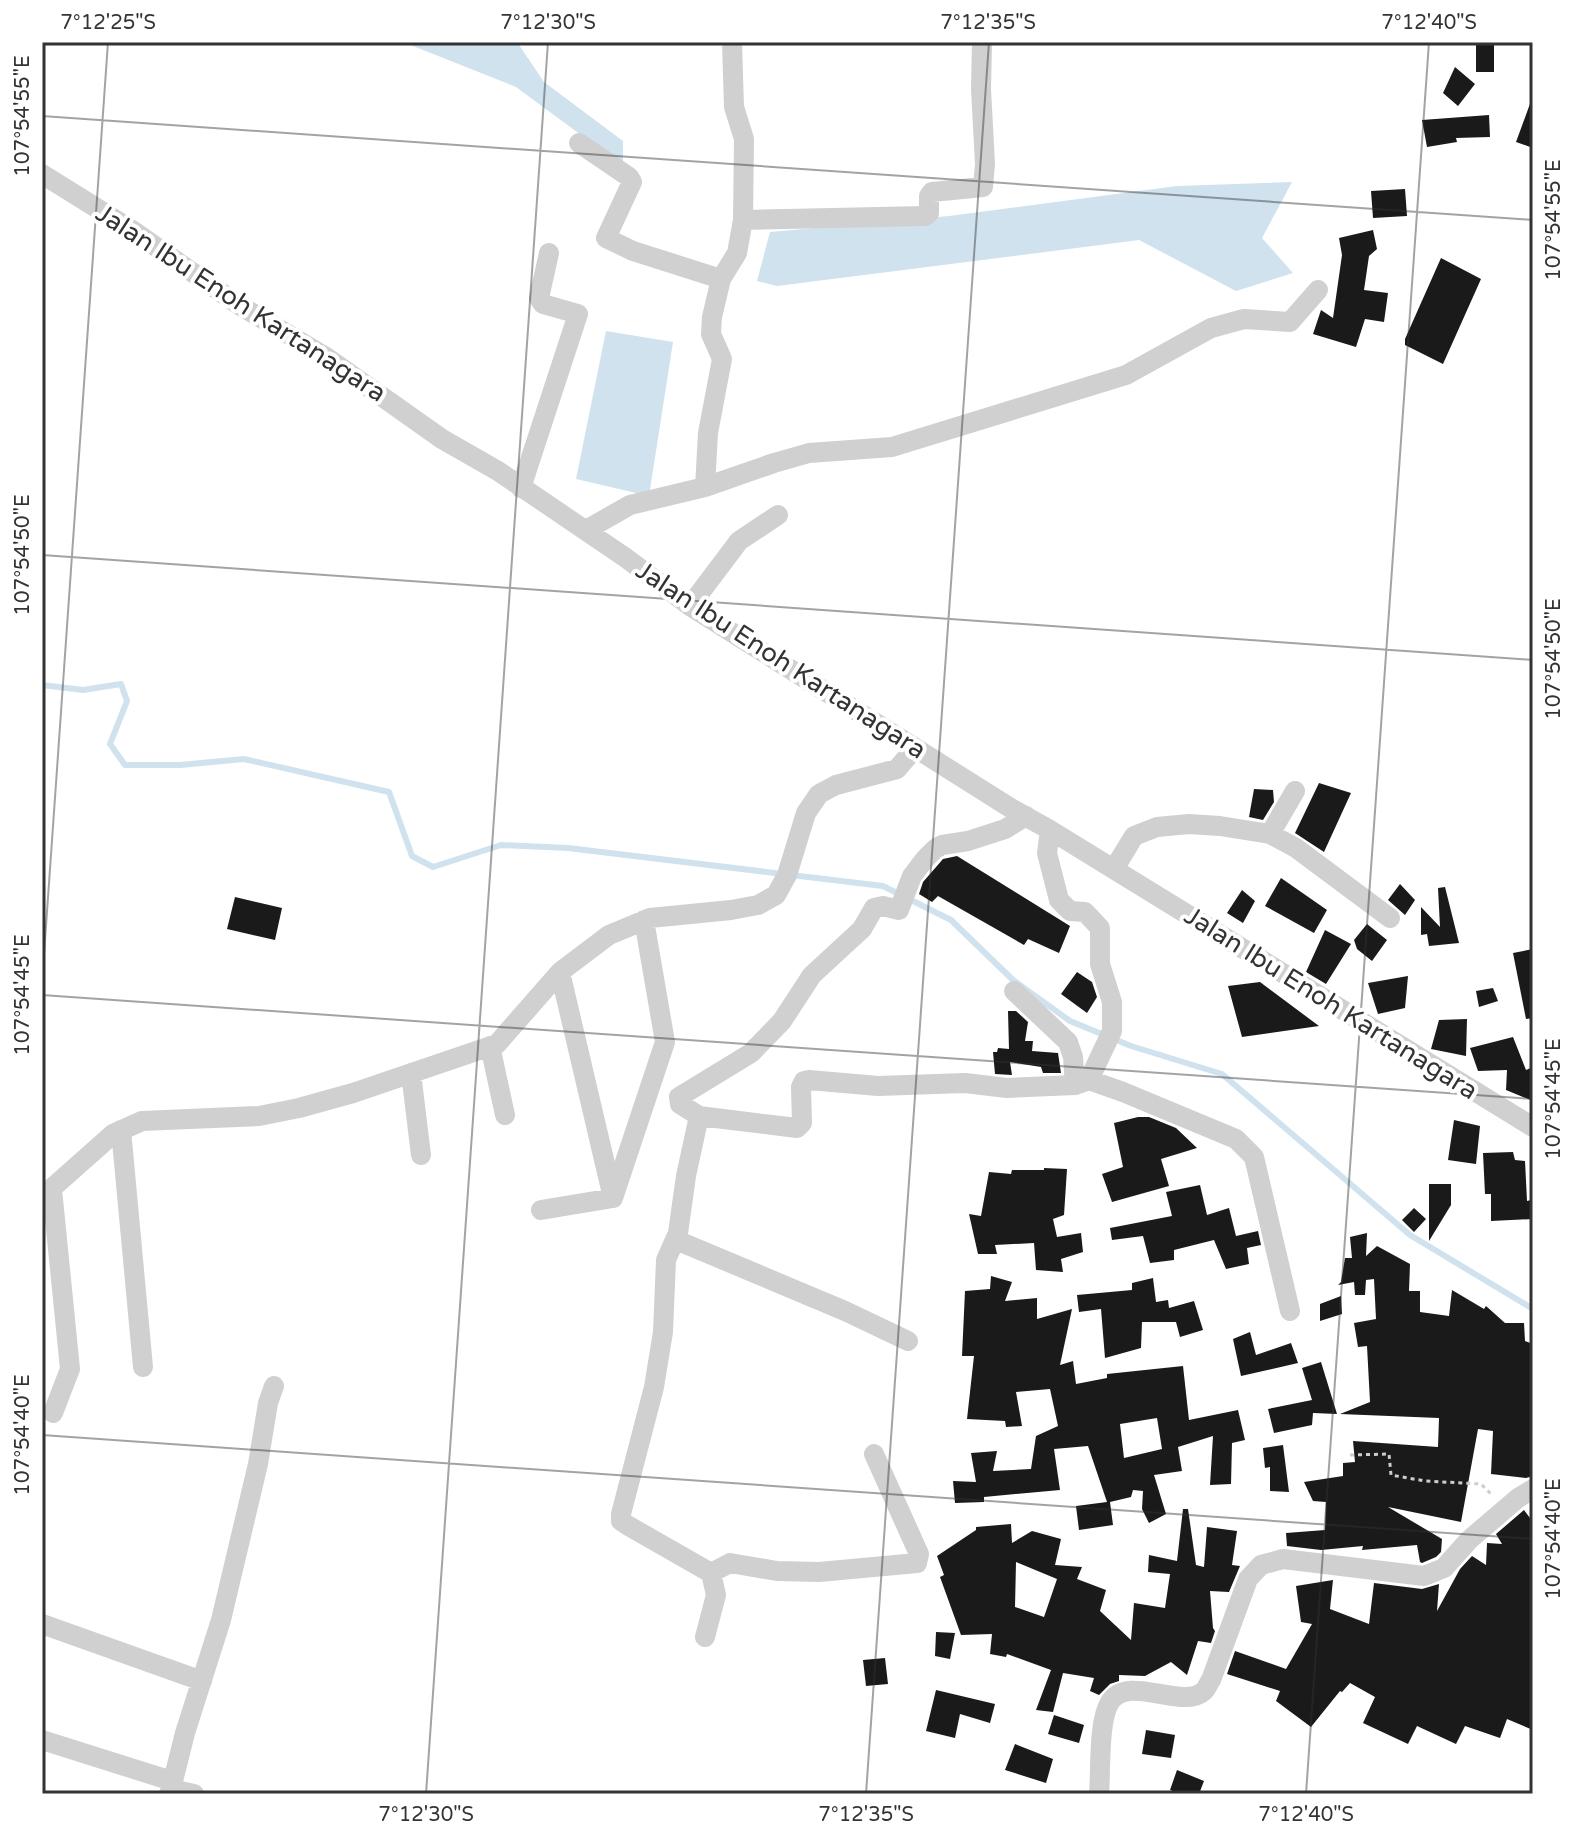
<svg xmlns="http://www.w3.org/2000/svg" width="1575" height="1836" font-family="'Varela Round',sans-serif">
	<rect width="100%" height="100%" fill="#fff"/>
	<path fill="#cfe2ee" d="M 403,42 L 517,42 L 544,82 L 623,141 L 623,166 L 516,87 Z
		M 1292,182 L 1262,238 L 1293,273 L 1236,291 L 1139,240 L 777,286 L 757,281 L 770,232 L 949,216 L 1177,186 Z
		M 606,331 L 673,342 L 649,496 L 576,479 Z"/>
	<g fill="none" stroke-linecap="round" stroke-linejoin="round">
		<path stroke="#cfe2ee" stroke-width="6" d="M 42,685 L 83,690 L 121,684 L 127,701 L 110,744 L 125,765 L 180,765 L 244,759 L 389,792 L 412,856 L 433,867 L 501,845 L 568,848 L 883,886 L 951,920 L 1013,980 L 1070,1021 L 1131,1046 L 1222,1074 L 1410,1235 L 1533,1309"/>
	</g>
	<path fill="#1a1a1a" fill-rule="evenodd" d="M 1476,44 L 1494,44 L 1494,72 L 1476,72 Z
		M 1455,67 L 1475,84 L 1458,106 L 1443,93 Z
		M 1531,101 L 1533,101 L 1533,148 L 1516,142 Z
		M 1489,115 L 1490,137 L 1456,138 L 1457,142 L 1427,147 L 1422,120 Z
		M 1405,189 L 1407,216 L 1373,218 L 1371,191 Z
		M 1373,230 L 1377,249 L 1369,256 L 1364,290 L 1388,293 L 1384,322 L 1365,319 L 1356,347 L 1313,334 L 1321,310 L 1333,318 L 1342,255 L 1339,238 Z
		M 1441,258 L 1481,279 L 1443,364 L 1405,345 L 1405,339 Z
		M 1319,783 L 1351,793 L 1324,852 L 1295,833 Z
		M 1254,789 L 1273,790 L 1274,802 L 1263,820 L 1249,817 Z
		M 957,856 L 1070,926 L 1059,953 L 1028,939 L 1024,945 L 938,896 L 932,902 L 919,894 L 923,882 L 943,859 Z
		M 1281,878 L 1327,910 L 1314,933 L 1265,906 Z
		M 1400,884 L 1415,900 L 1405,915 L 1388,900 Z
		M 1445,887 L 1459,943 L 1429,946 L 1427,934 L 1421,935 L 1421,907 L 1440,927 L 1438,888 Z
		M 1242,890 L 1255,901 L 1243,923 L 1227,913 Z
		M 235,897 L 282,908 L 275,940 L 227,929 Z
		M 1367,924 L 1387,940 L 1372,961 L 1357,949 L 1354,940 Z
		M 1325,930 L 1351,944 L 1326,984 L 1306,972 Z
		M 1533,949 L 1533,1018 L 1526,1019 L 1513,953 Z
		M 1077,972 L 1092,982 L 1097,997 L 1087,1013 L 1061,994 Z
		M 1408,976 L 1405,1008 L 1378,1014 L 1368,983 Z
		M 1260,982 L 1319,1026 L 1242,1037 L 1228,986 Z
		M 1493,988 L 1498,1001 L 1479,1007 L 1476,991 Z
		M 1008,1011 L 1016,1011 L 1028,1022 L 1025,1041 L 1033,1041 L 1032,1051 L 1058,1053 L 1061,1073 L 1043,1073 L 1041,1067 L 1010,1062 L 1012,1075 L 995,1074 L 993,1052 L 997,1052 L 998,1048 L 1009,1049 Z
		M 1467,1019 L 1466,1056 L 1431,1049 L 1439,1020 Z
		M 1513,1037 L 1526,1070 L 1533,1067 L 1533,1101 L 1506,1090 L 1507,1070 L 1478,1071 L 1470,1048 Z
		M 1138,1117 L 1149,1117 L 1176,1128 L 1197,1148 L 1161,1159 L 1169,1186 L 1112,1202 L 1102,1174 L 1123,1167 L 1114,1123 Z
		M 1454,1120 L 1480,1126 L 1476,1164 L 1448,1160 Z
		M 1513,1152 L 1515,1160 L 1525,1161 L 1527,1201 L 1531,1200 L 1533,1219 L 1491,1221 L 1491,1194 L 1485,1194 L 1483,1153 Z
		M 1044,1168 L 1067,1169 L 1064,1215 L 1053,1219 L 1057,1237 L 1081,1233 L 1083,1252 L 1061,1259 L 1063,1272 L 1036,1270 L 1034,1243 L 995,1245 L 997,1254 L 978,1254 L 969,1214 L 981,1216 L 989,1172 L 1011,1174 L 1012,1170 L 1044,1170 Z
		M 1429,1184 L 1451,1184 L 1451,1205 L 1429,1241 Z
		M 1200,1185 L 1207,1215 L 1229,1208 L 1236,1236 L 1258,1231 L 1261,1245 L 1247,1248 L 1249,1264 L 1226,1269 L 1214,1240 L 1174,1250 L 1174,1260 L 1150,1263 L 1143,1236 L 1112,1240 L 1110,1228 L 1172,1216 L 1166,1192 Z
		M 1414,1208 L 1426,1219 L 1414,1232 L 1402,1220 Z
		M 1367,1233 L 1366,1256 L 1377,1246 L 1410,1264 L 1409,1291 L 1420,1291 L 1420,1312 L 1449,1316 L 1452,1290 L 1484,1309 L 1486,1306 L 1505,1323 L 1524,1323 L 1525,1341 L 1533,1344 L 1533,1476 L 1526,1478 L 1491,1474 L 1493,1431 L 1478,1429 L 1461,1522 L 1388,1507 L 1442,1539 L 1441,1552 L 1436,1557 L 1422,1563 L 1420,1562 L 1417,1545 L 1362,1550 L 1363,1546 L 1321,1550 L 1287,1546 L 1286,1533 L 1325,1530 L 1326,1502 L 1313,1501 L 1304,1482 L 1343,1476 L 1343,1463 L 1355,1462 L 1353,1441 L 1438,1447 L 1439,1418 L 1340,1414 L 1370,1402 L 1367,1346 L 1358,1347 L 1354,1323 L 1376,1319 L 1374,1279 L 1366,1280 L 1365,1295 L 1355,1295 L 1354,1282 L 1338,1285 L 1341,1282 L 1345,1258 L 1352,1258 L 1350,1237 Z
		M 991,1276 L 1012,1282 L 1005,1301 L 1037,1298 L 1037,1319 L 1072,1309 L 1060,1365 L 1073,1361 L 1076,1384 L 1107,1378 L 1107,1374 L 1183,1366 L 1189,1420 L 1238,1410 L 1245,1440 L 1232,1443 L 1231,1484 L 1210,1485 L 1213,1436 L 1178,1447 L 1182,1471 L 1154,1475 L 1166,1514 L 1149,1523 L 1142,1509 L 1143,1491 L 1133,1490 L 1131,1497 L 1110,1502 L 1113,1525 L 1079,1530 L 1076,1506 L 1107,1502 L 1088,1446 L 1054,1449 L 1060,1490 L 984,1497 L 984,1502 L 955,1503 L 953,1481 L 976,1482 L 971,1453 L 997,1451 L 993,1471 L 1031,1469 L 1036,1436 L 1058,1426 L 1050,1389 L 1016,1392 L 1022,1426 L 1006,1427 L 1005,1421 L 967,1419 L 974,1356 L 962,1356 L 965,1291 L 990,1289 ZM 1157,1418 L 1162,1449 L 1124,1458 L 1120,1424 Z
		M 1153,1278 L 1156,1302 L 1168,1300 L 1169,1308 L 1194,1301 L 1203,1330 L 1180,1337 L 1176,1322 L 1142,1322 L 1141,1348 L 1105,1358 L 1101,1309 L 1079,1312 L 1077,1295 L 1132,1290 L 1132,1283 Z
		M 1341,1296 L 1342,1314 L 1320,1321 L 1320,1304 Z
		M 1250,1332 L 1256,1355 L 1291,1343 L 1298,1363 L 1241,1376 L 1233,1339 Z
		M 1321,1362 L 1337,1414 L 1313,1413 L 1312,1425 L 1274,1433 L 1268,1409 L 1312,1400 L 1302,1368 Z
		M 1283,1445 L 1289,1492 L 1270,1491 L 1270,1467 L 1265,1468 L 1263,1448 Z
		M 1183,1509 L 1188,1509 L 1196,1565 L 1204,1567 L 1207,1527 L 1237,1531 L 1232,1565 L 1240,1566 L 1229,1592 L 1210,1591 L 1213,1628 L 1215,1631 L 1211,1643 L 1198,1641 L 1187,1675 L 1171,1662 L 1145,1676 L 1119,1675 L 1119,1681 L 1110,1684 L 1099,1695 L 1090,1691 L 1094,1678 L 1063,1673 L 1053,1712 L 1036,1710 L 1051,1670 L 1007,1654 L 1006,1657 L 990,1654 L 992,1634 L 961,1635 L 940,1577 L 944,1575 L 937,1556 L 976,1530 L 976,1527 L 1011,1524 L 1012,1543 L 1032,1531 L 1061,1539 L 1055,1565 L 1082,1567 L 1077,1579 L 1106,1590 L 1100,1611 L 1131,1640 L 1134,1603 L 1165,1608 L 1170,1574 L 1148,1572 L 1149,1555 L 1177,1561 ZM 1016,1562 L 1057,1579 L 1044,1617 L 1015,1607 Z
		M 1524,1510 L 1533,1522 L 1533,1730 L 1507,1719 L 1500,1738 L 1465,1726 L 1456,1744 L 1417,1726 L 1408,1744 L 1363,1723 L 1375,1697 L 1350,1683 L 1342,1692 L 1340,1691 L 1311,1727 L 1276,1701 L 1280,1691 L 1227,1674 L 1235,1651 L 1286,1669 L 1312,1624 L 1301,1622 L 1296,1586 L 1333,1580 L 1330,1609 L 1369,1624 L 1374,1583 L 1422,1589 L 1439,1584 L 1437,1611 L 1460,1569 L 1472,1556 L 1486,1565 L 1487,1543 L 1502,1544 L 1496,1534 Z
		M 936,1632 L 955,1633 L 950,1659 L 935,1656 Z
		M 885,1658 L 888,1684 L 866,1686 L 863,1660 Z
		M 936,1690 L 995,1704 L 990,1723 L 960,1714 L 955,1738 L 926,1731 Z
		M 1054,1715 L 1084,1725 L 1079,1743 L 1048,1734 Z
		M 1146,1730 L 1175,1735 L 1171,1758 L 1142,1754 Z
		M 1015,1744 L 1053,1759 L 1046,1783 L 1005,1770 Z
		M 1177,1770 L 1204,1781 L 1199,1794 L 1180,1794 L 1170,1790 Z"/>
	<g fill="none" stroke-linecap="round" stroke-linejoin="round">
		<path stroke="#cdcdcd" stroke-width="3" stroke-dasharray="4 4" stroke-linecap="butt" d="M 1350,1455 L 1389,1454 L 1391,1475 L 1425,1481 L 1481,1484 L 1493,1496"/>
		<path stroke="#d0d0d0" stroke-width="20" d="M 579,143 L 629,177 L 632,182 L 606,238 L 633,251 L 721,279
			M 42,174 L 132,230 L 239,305 L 326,357 L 442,439 L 498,471 L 626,558 L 690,606 L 1009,807 L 1050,830 L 1533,1127
			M 743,220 L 925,216 L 929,213 L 929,196 L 932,192 L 983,187 L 985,164 L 981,89 L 982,42
			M 705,487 L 708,433 L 722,359 L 711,334 L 712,317 L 721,279 L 737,253 L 743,220 L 744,139 L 734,107 L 732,42
			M 521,488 L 578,314 L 543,304 L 539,298 L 549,253
			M 586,530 L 630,505 L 705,487 L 774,463 L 809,453 L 892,447 L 1126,375 L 1211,328 L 1244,319 L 1290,322 L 1318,290
			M 690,606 L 739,541 L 778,515
			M 1270,834 L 1295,791
			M 1114,869 L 1134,836 L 1157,827 L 1189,824 L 1220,826 L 1270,834 L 1296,848 L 1390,918
			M 560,972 L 613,1198 L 665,1042 L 644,920
			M 1014,991 L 1068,1042 L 1073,1057 L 1075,1085
			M 490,1046 L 505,1115
			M 411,1073 L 421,1155
			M 1089,1080 L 1123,1092 L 1236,1139 L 1254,1157 L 1290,1311
			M 699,1116 L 797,1128 L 802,1123 L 801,1087 L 804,1081 L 809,1080 L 878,1086 L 965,1083 L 1007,1088 L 1075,1085 L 1089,1080 L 1112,1031 L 1112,1002 L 1100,964 L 1100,928 L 1085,912 L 1070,911 L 1059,900 L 1047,853 L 1050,830
			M 121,1130 L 143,1367
			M 52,1189 L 70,1369 L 53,1413
			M 42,1197 L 113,1134 L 142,1121 L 259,1116 L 299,1108 L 353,1093 L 497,1044 L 560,972 L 609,935 L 650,918 L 731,910 L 758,905 L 776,895 L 787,875 L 806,813 L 819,794 L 836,785 L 897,769 L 915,748
			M 541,1210 L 613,1198
			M 676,1240 L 845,1311 L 908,1341
			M 711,1573 L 730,1563 L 777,1571 L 819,1572 L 917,1563 L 919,1554 L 874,1454
			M 42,1624 L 202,1681
			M 705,1637 L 716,1595 L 711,1573 L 627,1525 L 621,1521 L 621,1514 L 654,1387 L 663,1332 L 666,1260 L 678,1233 L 686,1176 L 699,1116 L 680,1104 L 679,1097 L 751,1053 L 782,1021 L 812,975 L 862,929 L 874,908 L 883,906 L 899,910 L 912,876 L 925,859 L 935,849 L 942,845 L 968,841 L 1005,829 L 1026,816
			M 42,1740 L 172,1781
			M 171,1789 L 185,1733 L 221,1620 L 258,1464 L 268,1403 L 274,1386
			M 169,1794 L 171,1789 L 194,1794
			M 1099,1794 C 1101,1771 1098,1721 1110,1702 C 1129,1673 1182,1711 1204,1691 C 1207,1688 1208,1684 1211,1680 L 1248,1579 L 1261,1565 L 1283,1559 L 1424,1576 L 1444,1568 L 1469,1540 L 1518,1498 L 1533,1489"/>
	</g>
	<path fill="none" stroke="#333" stroke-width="2" stroke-opacity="0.45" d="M 42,116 L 1533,220M 42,555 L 1533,660M 42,983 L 108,42M 42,995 L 1533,1099M 42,1435 L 1533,1539M 426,1794 L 548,42M 866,1794 L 989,42M 1306,1794 L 1429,42"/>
	<g text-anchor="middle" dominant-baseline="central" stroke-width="8" stroke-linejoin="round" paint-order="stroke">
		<g font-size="26" fill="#333" stroke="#fff">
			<text transform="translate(241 303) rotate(33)">Jalan Ibu Enoh Kartanagara</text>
			<text transform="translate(781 660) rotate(33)">Jalan Ibu Enoh Kartanagara</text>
			<text transform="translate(1331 1003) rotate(32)">Jalan Ibu Enoh Kartanagara</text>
		</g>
	</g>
	<rect width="1575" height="1836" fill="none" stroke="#ffffff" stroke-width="88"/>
	<rect x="44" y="44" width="1487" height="1748" fill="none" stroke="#333" stroke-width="3"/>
	<g font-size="20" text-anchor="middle" fill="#333">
		<text x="108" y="29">7°12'25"S</text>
		<text x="548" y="29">7°12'30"S</text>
		<text x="988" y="29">7°12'35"S</text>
		<text x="1429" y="29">7°12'40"S</text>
		<text transform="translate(22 116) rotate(-90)" y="7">107°54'55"E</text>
		<text transform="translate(1553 220) rotate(-90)" y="7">107°54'55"E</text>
		<text transform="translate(22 555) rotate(-90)" y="7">107°54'50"E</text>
		<text transform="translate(1553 659) rotate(-90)" y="7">107°54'50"E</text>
		<text transform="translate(22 995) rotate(-90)" y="7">107°54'45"E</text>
		<text transform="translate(1553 1099) rotate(-90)" y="7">107°54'45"E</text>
		<text transform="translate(22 1435) rotate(-90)" y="7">107°54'40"E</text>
		<text transform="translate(1553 1539) rotate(-90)" y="7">107°54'40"E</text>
		<text x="426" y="1821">7°12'30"S</text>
		<text x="866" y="1821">7°12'35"S</text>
		<text x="1306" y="1821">7°12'40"S</text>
	</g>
</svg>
